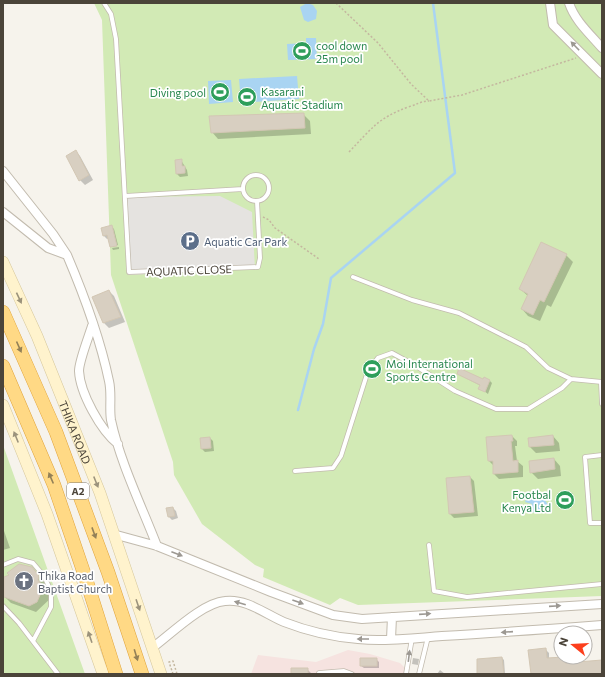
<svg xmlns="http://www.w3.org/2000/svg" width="605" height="677" font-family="Commissioner,sans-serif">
	<rect width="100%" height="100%" fill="#f6f3ec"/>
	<path fill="#f6e3e0" d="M 348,650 L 370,654 L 400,663 L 411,674 L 251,674 L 258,655 L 316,662 Z"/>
	<path fill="#d2eab5" d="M 94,3 L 602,3 L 602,596 L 358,605 L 340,598 L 330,605 L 263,577 L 264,569 L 255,565 L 202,524 L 174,475 L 173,462 L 111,275 L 102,20 Z
		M 3,445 L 85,674 L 3,674 Z"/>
	<path fill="#e5e3e0" d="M 220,196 L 252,212 L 255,269 L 128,275 L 126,197 Z"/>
	<path fill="#a9d4f2" d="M 307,3 L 313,5 L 317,11 L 316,19 L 308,22 L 304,20 L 300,7 Z
		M 306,38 L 316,38 L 317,59 L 288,60 L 287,44 L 306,43 Z
		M 297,76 L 299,99 L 241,103 L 239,79 Z
		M 231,80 L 233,102 L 209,104 L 208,81 Z
		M 528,494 L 544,494 L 545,500 L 548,505 L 547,510 L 530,513 L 532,504 L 525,502 Z"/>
	<path fill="#0003" d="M 303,114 L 310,121 L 311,134 L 218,139 L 212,132 Z
		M 76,152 L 80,156 L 93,180 L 85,185 L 80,180 Z
		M 181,160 L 187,170 L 188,176 L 180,177 L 177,174 Z
		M 111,226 L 114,229 L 118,245 L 111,246 L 111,248 L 109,238 L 107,239 L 104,236 L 102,229 Z
		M 119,247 L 119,249 L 113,250 L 112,248 Z
		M 566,255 L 573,262 L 551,307 L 547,305 L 540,321 L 528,316 L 522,309 L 528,296 L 520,289 Z
		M 109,291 L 114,296 L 125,322 L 109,328 L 104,323 L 93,297 Z
		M 458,374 L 483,381 L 490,381 L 492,383 L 488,394 L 480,388 L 481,386 Z
		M 512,436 L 517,441 L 517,446 L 515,446 L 517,461 L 523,466 L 523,477 L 499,479 L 494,474 L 494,466 L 489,461 Z
		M 553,436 L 559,443 L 560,451 L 536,453 L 530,447 Z
		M 210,438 L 213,441 L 214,451 L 205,452 L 202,449 Z
		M 554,459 L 560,466 L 561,476 L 538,479 L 531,472 Z
		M 470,477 L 474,481 L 478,516 L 454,518 L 450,514 Z
		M 173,508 L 176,511 L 178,518 L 172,520 L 169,517 Z
		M 3,528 L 10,548 L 3,550 Z
		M 38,575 L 45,583 L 44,587 L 52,597 L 36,612 L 11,603 L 5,597 L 6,591 L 3,586 L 5,578 Z
		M 545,649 L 549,653 L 549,659 L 564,658 L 568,664 L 602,661 L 602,674 L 532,674 Z
		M 413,658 L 419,659 L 418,665 L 412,664 Z
		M 502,658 L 504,660 L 505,674 L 478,674 Z
		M 376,659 L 379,662 L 379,668 L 364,668 L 361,666 Z
		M 307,669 L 312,674 L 292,674 Z
		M 440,670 L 445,674 L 437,674 Z"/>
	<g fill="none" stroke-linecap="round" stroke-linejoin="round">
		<path stroke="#a9d4f2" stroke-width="2.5" d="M 298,410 L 314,349 L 323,324 L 331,278 L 455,173 L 433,3"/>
	</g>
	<path fill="#d8cfc1" stroke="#d3c7b4" d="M 304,113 L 305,128 L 211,133 L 209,116 Z
		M 76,150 L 89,175 L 79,181 L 66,156 Z
		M 182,159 L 182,166 L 185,166 L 185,173 L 176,174 L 175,160 Z
		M 112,225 L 117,246 L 110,247 L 107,235 L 103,236 L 101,228 Z
		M 541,242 L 567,254 L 544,302 L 540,300 L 533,315 L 521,309 L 528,294 L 519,289 Z
		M 109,290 L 121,317 L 103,323 L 92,297 Z
		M 459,368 L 483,379 L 484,377 L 490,380 L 485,392 L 478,389 L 480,385 L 457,374 Z
		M 512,435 L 513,441 L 511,441 L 513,461 L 518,460 L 518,472 L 493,474 L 493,461 L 488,461 L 486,437 Z
		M 553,435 L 554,445 L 529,447 L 528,438 Z
		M 210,437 L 211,448 L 201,449 L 200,438 Z
		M 554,458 L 555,469 L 530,473 L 529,461 Z
		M 470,476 L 474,512 L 449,514 L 446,478 Z
		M 173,507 L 175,516 L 168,517 L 166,508 Z
		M 19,564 L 32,567 L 39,576 L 38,580 L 46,590 L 40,595 L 37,602 L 29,606 L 4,597 L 4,577 L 9,575 L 7,573 Z
		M 546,648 L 547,658 L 564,657 L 565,663 L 602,660 L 602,674 L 531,674 L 528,650 Z
		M 502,657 L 504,674 L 477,674 L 477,659 Z
		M 360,658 L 377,658 L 377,666 L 360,666 Z
		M 291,668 L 308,668 L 308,674 L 291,674 Z"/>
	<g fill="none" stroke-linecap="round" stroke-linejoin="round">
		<g stroke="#c2bbae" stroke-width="5.5">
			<path id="service" d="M 104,3 L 111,14 L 116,39 L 129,272 L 258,267 L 260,258 L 257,201
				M243 188a13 13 0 1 1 26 0a13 13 0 1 1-26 0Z
				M 125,196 L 243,189
				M 353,277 L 412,300 L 459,313 L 526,347 L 548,368 L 571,379 L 602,382
				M 601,382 L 602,404
				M 602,455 L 585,457 L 590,523 L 602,523
				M 295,471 L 333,468 L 341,456 L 368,371 L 378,358 L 392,353 L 416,366 L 455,391 L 496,409 L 528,409 L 562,388 L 571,379
				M 429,545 L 434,591 L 467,597 L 602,584
				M 3,565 L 18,559 L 33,563 L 44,576 L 51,591 L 51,607 L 33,641
				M 3,606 L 19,623 L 58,674
				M 319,673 L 344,671 L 352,674
				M 406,674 L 412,638
				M 419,674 L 428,637"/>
		</g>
		<g stroke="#c2bbae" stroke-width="10">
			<path id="minor" d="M 550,3 L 553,25 L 602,74
				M 569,3 C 575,21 590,34 602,48
				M 3,171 L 53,234 L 67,255
				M 3,212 L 48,248 L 67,255 C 84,295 100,338 109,381 C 112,394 109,408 111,420 C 120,462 142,507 157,546
				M 92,326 C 89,336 79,361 79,371 C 80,393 101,431 118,444
				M 113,534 L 157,546 L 271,592 L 333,615 L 362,619 L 602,604
				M 391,639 L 392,617
				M 152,648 C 171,634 202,603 225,601 C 246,598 267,615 284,622 C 307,631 333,637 358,639 C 385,642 415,638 442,636 C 496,633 549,629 602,625"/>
		</g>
		<g stroke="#d6c79b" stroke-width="12">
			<g id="secondary">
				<path id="s1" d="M 3,262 L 37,336 L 100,493 L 161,674"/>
				<path d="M 3,405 L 47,514 L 103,674"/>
			</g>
		</g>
		<g stroke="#e0a43c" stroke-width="14">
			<path id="trunk" d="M 3,312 L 56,432 L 108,572 L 142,674
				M 3,366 L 54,485 L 85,576 L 116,674"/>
		</g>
		<path stroke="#c4b79f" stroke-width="1.5" stroke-dasharray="2 2" stroke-linecap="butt" d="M 336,3 L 378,43 L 411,84 L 429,101 L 462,95 L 576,58
			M 349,152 C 371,129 378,118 408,107 C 416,105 421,101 429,101
			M 263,217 L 269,220 L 275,228 L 319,259
			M 173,674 L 169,662 L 173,661 L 177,674"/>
		<use href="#service" stroke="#fff" stroke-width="4"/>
		<use href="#minor" stroke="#fff" stroke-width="8"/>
		<use href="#secondary" stroke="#fff3cd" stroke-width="11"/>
		<use href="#trunk" stroke="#ffd985" stroke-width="13"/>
	</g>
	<defs><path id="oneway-solid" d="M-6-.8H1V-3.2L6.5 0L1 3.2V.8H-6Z"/></defs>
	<g fill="#9c9892">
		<use href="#oneway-solid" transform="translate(575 46) rotate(-134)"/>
		<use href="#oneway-solid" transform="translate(177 554) rotate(21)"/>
		<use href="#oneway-solid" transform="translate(298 602) rotate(20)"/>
		<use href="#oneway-solid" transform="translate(240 603) rotate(-164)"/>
		<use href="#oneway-solid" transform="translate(555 606) rotate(-4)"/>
		<use href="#oneway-solid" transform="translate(425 614) rotate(-4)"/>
		<use href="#oneway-solid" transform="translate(507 632) rotate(176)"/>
		<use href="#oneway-solid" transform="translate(363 639) rotate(-180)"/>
		<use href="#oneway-solid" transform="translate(409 656) rotate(-83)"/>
	</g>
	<g fill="#9c937c">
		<use href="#oneway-solid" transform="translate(19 298) rotate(65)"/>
		<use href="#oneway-solid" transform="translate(16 437) rotate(-112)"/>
		<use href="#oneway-solid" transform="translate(96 482) rotate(68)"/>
		<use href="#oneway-solid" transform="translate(138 605) rotate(71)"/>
		<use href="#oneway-solid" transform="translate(90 637) rotate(-109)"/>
	</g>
	<g fill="#938057">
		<use href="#oneway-solid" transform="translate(19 347) rotate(66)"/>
		<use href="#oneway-solid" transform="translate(51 478) rotate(-113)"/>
		<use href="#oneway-solid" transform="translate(94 533) rotate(70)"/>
		<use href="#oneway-solid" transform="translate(136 655) rotate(73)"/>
	</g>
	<defs>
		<g id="stadium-disc" transform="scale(1)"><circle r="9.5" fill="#2e9e5b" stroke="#fff"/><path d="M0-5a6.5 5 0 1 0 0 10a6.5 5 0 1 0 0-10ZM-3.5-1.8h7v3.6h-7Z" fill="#fff"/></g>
		<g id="parking-disc" transform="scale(1)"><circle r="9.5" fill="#5c6f8a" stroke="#fff"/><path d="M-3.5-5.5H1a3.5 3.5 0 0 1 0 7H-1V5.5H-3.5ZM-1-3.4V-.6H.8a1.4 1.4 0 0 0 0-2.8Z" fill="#fff"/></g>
		<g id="church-disc" transform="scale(1)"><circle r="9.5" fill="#6b7280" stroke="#fff"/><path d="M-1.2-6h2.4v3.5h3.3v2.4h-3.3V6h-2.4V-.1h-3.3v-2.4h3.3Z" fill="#fff"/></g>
	</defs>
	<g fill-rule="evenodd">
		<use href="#stadium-disc" x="302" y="51"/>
		<use href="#stadium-disc" x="220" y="92"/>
		<use href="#stadium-disc" x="247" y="97"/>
		<use href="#parking-disc" x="190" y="241"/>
		<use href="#stadium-disc" x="372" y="369"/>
		<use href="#stadium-disc" x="565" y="500"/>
		<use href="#church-disc" x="24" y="581"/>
	</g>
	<g text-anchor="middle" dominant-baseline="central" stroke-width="3.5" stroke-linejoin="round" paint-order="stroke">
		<rect fill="#fff" stroke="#817c74" stroke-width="1" x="67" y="483" width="22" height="16" rx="3"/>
		<g font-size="10" font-weight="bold" fill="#4b4439">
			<text x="78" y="491">A2</text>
		</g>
		<g font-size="11" fill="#27864d" stroke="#fff" text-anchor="start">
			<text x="316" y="45">cool down<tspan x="316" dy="13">25m pool</tspan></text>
			<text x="261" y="91">Kasarani<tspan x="261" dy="13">Aquatic Stadium</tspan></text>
			<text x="206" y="92" text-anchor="end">Diving pool</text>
			<text x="386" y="363">Moi International<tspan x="386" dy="13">Sports Centre</tspan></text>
			<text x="551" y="494" text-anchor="end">Footbal<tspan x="551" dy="13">Kenya Ltd</tspan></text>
		</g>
		<g font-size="11" fill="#4e5e75" stroke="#fff" text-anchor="start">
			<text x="204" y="241">Aquatic Car Park</text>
		</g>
		<g font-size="11" fill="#4b4439" stroke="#fff">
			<text transform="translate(189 270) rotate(-2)">AQUATIC CLOSE</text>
			<text stroke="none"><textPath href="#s1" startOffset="185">THIKA ROAD</textPath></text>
		</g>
		<g font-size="11" fill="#5b616d" stroke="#fff" text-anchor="start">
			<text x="38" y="575">Thika Road<tspan x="38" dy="13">Baptist Church</tspan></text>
		</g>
	</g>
	<rect width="605" height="677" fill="none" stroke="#4b4439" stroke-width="8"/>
	<g transform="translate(573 645) rotate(288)"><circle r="19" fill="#ffffff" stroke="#b7b4b0"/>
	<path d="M0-3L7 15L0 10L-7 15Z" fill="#fc3f1d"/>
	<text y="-6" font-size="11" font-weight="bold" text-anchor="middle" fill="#4b4439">N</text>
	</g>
</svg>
